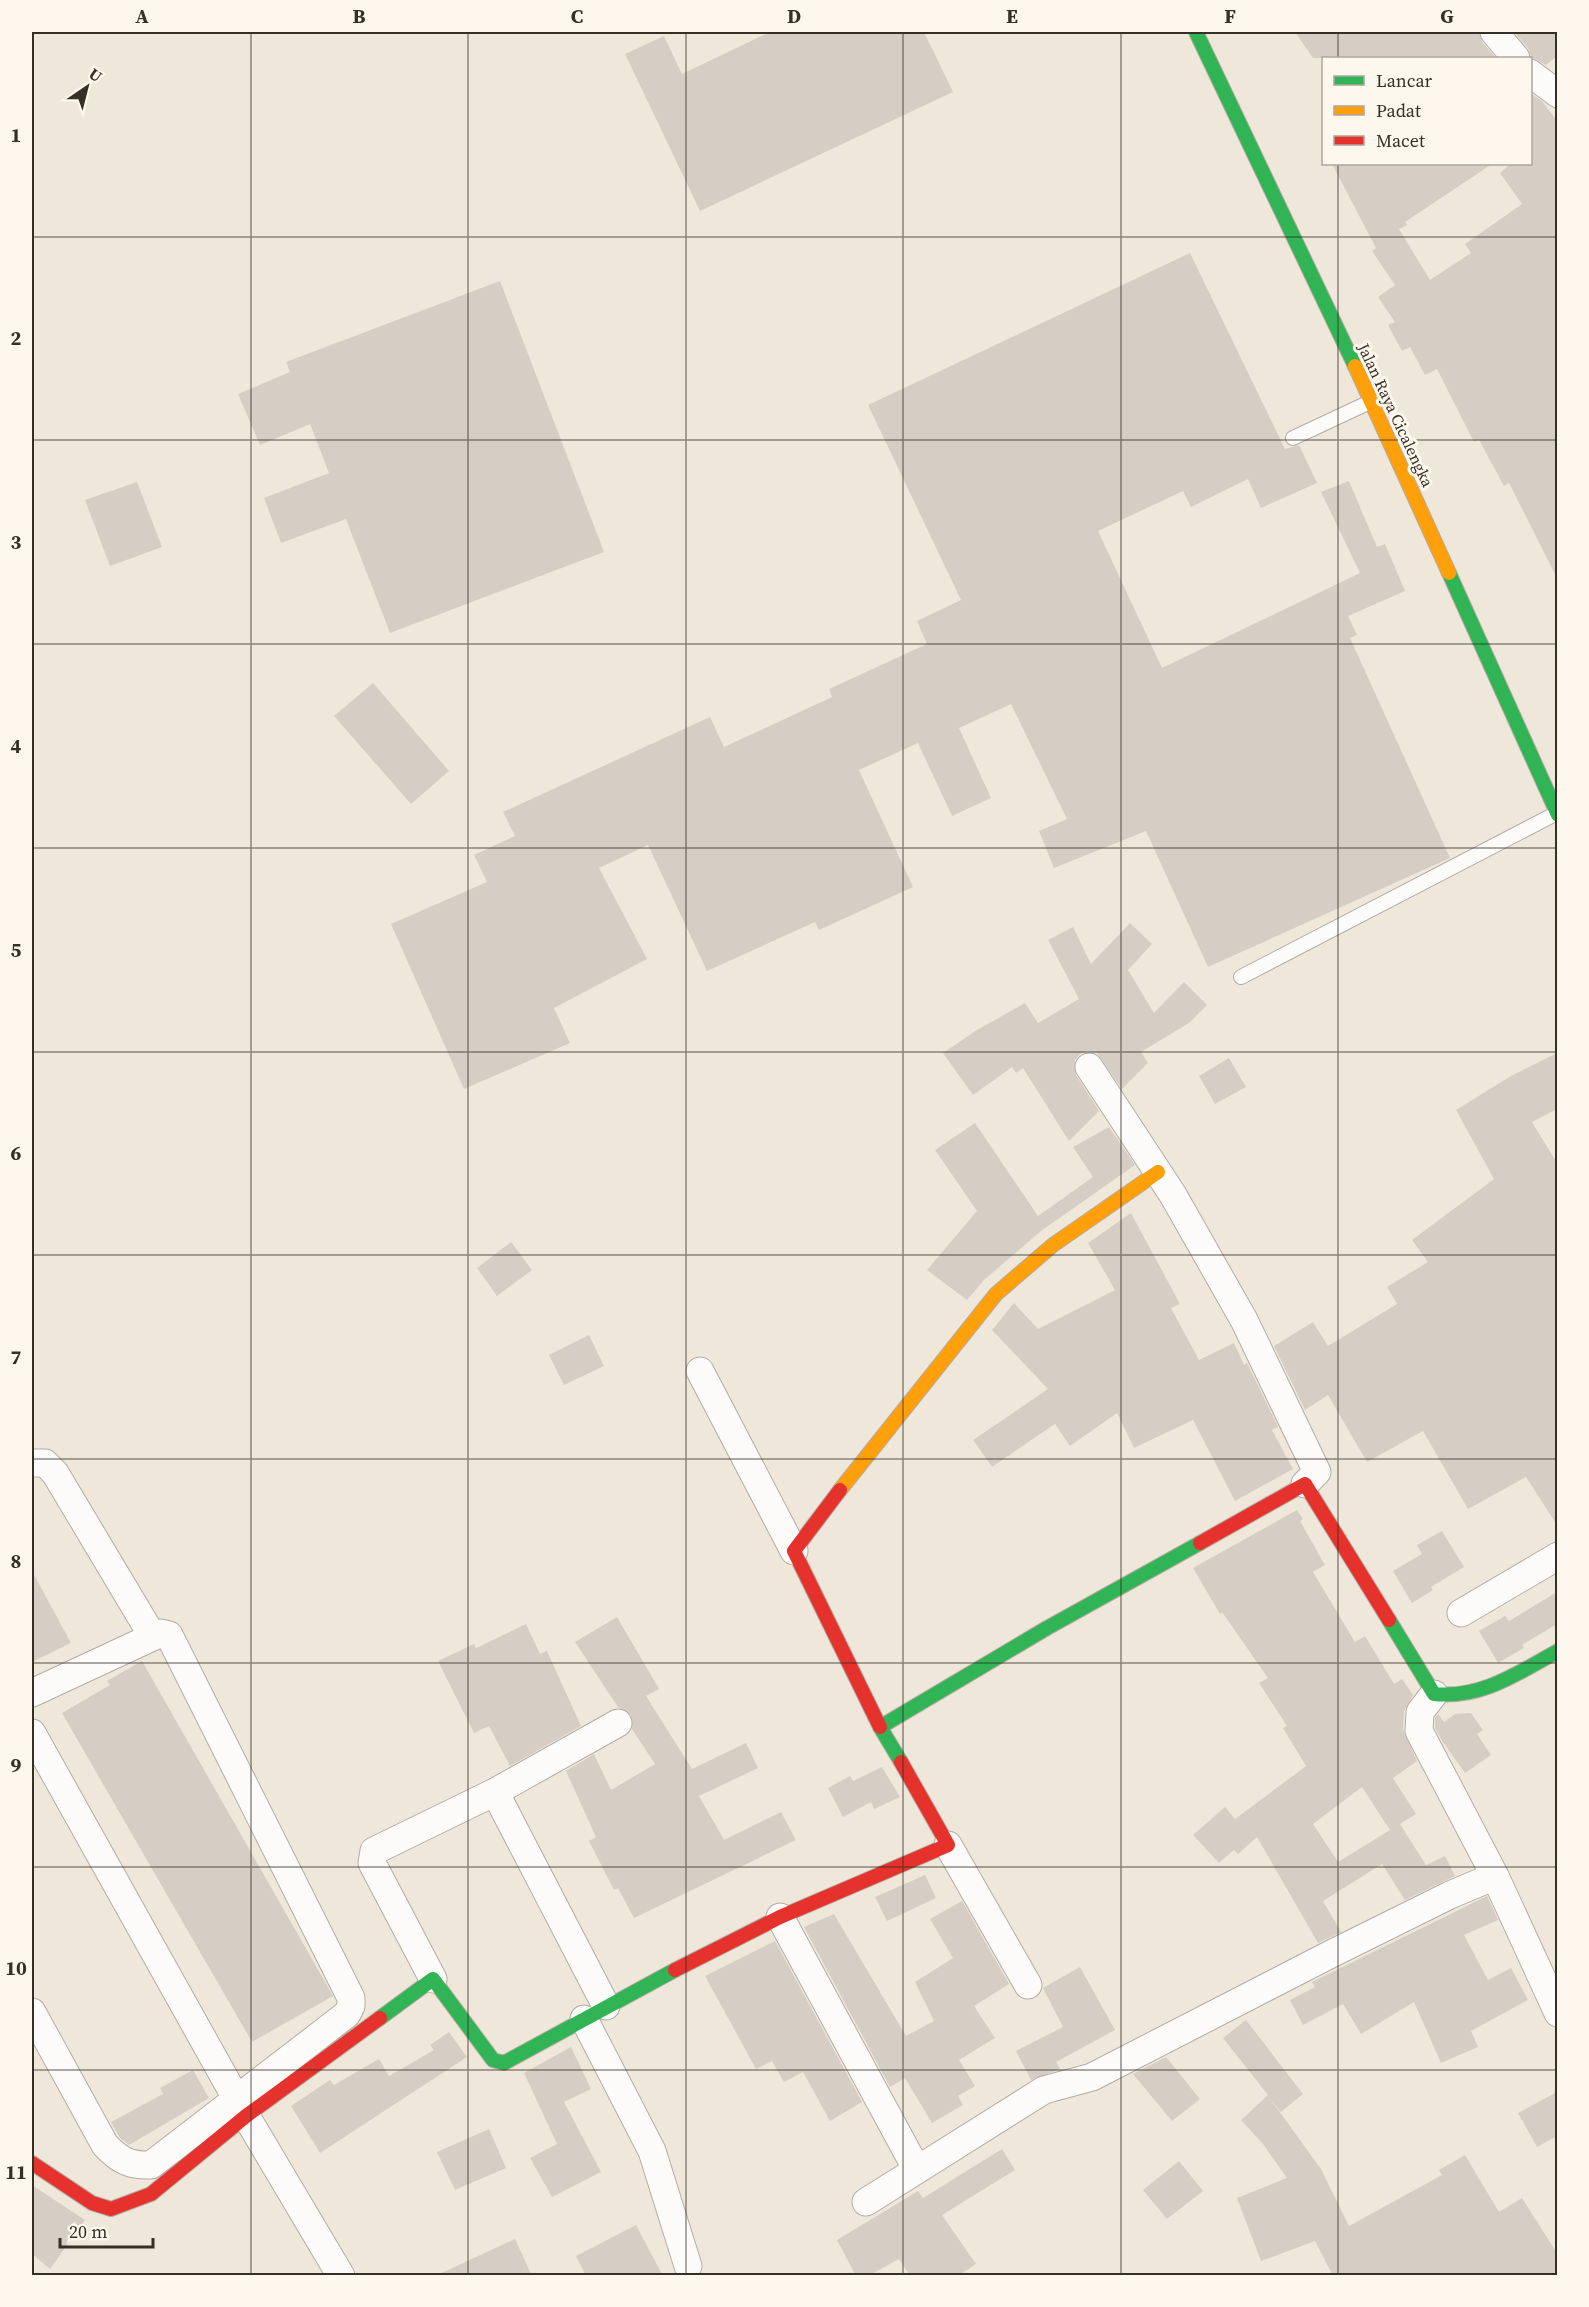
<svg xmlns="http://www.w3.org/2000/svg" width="1589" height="2307" font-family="'Source Serif 4',serif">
	<rect width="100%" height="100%" fill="#f0e7db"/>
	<path fill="#d6cec5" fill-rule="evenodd" d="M 770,32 L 924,32 L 953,92 L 700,211 L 625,54 L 664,36 L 682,74 Z
		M 1295,32 L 1479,32 L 1482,42 L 1496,58 L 1313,58 Z
		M 1514,32 L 1557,32 L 1557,56 L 1546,65 L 1531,57 L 1528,48 Z
		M 1530,93 L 1542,101 L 1557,121 L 1557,578 L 1509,483 L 1504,486 L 1479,440 L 1474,442 L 1437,369 L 1425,375 L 1410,347 L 1402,351 L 1388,325 L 1395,322 L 1378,297 L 1395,285 L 1372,251 L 1376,248 L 1332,164 L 1492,164 L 1405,222 L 1407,225 L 1399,229 L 1430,280 L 1471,253 L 1465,244 L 1522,204 L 1500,173 L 1510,164 L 1530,164 Z
		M 1190,253 L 1285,449 L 1299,445 L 1317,483 L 1261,508 L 1248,479 L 1191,507 L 1183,491 L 1098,531 L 1162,668 L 1360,573 L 1321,492 L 1349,481 L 1377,547 L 1385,544 L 1405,591 L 1348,616 L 1357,635 L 1350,638 L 1450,858 L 1208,967 L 1146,831 L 1054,868 L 1039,831 L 1067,819 L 1011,704 L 959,728 L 991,798 L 952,816 L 918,743 L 859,770 L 913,887 L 819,930 L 815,922 L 707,971 L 648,845 L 599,868 L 647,959 L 554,1008 L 570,1043 L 464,1089 L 391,924 L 487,882 L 474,855 L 515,836 L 503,812 L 710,717 L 724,747 L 832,697 L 829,689 L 927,644 L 917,621 L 961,600 L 868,405 Z
		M 500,281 L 604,552 L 390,633 L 346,519 L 281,543 L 264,498 L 329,473 L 310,424 L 260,445 L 238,394 L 290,372 L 286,362 Z
		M 137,482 L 162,547 L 110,566 L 85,500 Z
		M 373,683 L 449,771 L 411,804 L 334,716 Z
		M 1130,923 L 1152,944 L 1128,970 L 1154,1013 L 1184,982 L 1207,1005 L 1189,1023 L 1141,1052 L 1148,1063 L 1122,1089 L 1097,1053 L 1088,1051 L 1080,1054 L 1075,1060 L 1076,1075 L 1099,1111 L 1069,1141 L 1023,1068 L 1016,1073 L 1012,1067 L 973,1095 L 943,1053 L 977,1030 L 1025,1003 L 1038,1023 L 1079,999 L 1048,940 L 1073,927 L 1091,964 Z
		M 1557,1053 L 1557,1109 L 1532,1122 L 1557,1163 L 1557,1525 L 1526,1477 L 1468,1509 L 1423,1431 L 1367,1462 L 1328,1395 L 1305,1410 L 1274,1346 L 1313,1322 L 1328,1346 L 1397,1304 L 1387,1287 L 1428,1262 L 1412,1240 L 1494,1179 L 1456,1110 L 1511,1076 Z
		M 1229,1058 L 1246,1087 L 1215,1104 L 1199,1076 Z
		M 975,1123 L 1038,1216 L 1093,1177 L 1073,1147 L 1109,1127 L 1135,1165 L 1041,1231 L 984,1280 L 967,1300 L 927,1270 L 977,1211 L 935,1150 Z
		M 1131,1213 L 1180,1304 L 1171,1308 L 1199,1360 L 1234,1343 L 1244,1365 L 1247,1363 L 1278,1427 L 1272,1430 L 1293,1469 L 1235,1501 L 1193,1420 L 1134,1448 L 1117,1413 L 1070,1446 L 1055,1424 L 992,1467 L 973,1440 L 1048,1389 L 992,1330 L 1014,1303 L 1038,1329 L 1115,1290 L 1088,1243 Z
		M 511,1242 L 532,1270 L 497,1296 L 477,1268 Z
		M 589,1335 L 604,1366 L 564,1385 L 549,1355 Z
		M 1297,1510 L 1303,1519 L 1300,1521 L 1325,1565 L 1313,1572 L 1355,1642 L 1365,1636 L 1394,1684 L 1402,1679 L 1413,1695 L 1404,1711 L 1403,1730 L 1417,1761 L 1393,1778 L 1416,1814 L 1400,1824 L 1426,1865 L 1445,1856 L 1455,1876 L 1405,1900 L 1382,1864 L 1323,1901 L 1341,1932 L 1318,1943 L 1257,1837 L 1238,1854 L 1234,1850 L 1219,1863 L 1193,1835 L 1225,1807 L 1235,1819 L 1306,1766 L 1283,1728 L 1287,1726 L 1259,1683 L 1268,1678 L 1222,1612 L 1220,1614 L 1193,1568 ZM 1362,1787 L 1390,1830 L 1338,1862 L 1313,1824 Z
		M 1442,1531 L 1464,1567 L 1431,1587 L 1433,1590 L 1412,1603 L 1393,1571 L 1422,1554 L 1417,1545 Z
		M 32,1571 L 71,1643 L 32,1662 Z
		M 1557,1592 L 1557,1624 L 1522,1645 L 1524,1648 L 1498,1663 L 1479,1631 L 1505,1616 L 1509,1621 Z
		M 617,1617 L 659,1689 L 646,1696 L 692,1769 L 746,1743 L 758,1768 L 699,1796 L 724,1840 L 781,1812 L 796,1840 L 634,1918 L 618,1888 L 614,1890 L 589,1841 L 596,1837 L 566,1771 L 594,1754 L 611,1790 L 655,1764 L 632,1729 L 631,1715 L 618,1707 L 575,1642 Z
		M 526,1624 L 540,1654 L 547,1651 L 581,1726 L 510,1766 L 489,1726 L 474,1733 L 438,1661 L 474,1644 L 476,1648 Z
		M 142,1661 L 333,1996 L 252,2042 L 62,1713 L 110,1685 L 107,1681 Z
		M 1471,1713 L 1483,1730 L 1477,1734 L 1491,1755 L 1465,1773 L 1443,1742 L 1435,1728 L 1435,1718 L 1438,1714 L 1444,1722 L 1455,1714 Z
		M 882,1767 L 900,1797 L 874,1809 L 871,1802 L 843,1817 L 828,1788 L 850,1776 L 853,1781 Z
		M 925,1875 L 936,1898 L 887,1921 L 875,1897 Z
		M 1487,1896 L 1498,1920 L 1464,1935 L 1488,1980 L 1511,1968 L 1528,2000 L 1471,2031 L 1478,2047 L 1441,2063 L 1414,2002 L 1361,2034 L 1343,2004 L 1303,2025 L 1290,2000 L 1315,1987 L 1312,1982 Z
		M 962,1901 L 1009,1984 L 974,2006 L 995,2038 L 959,2060 L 975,2086 L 958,2096 L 963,2105 L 932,2123 L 905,2078 L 890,2087 L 804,1927 L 834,1914 L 906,2036 L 934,2021 L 915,1982 L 953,1958 L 930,1919 Z
		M 775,1941 L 862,2102 L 830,2121 L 803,2072 L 784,2082 L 772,2061 L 756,2069 L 705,1976 Z
		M 1080,1967 L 1115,2030 L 1056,2062 L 1060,2069 L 1031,2080 L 1016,2051 L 1063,2027 L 1043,1988 Z
		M 1246,2020 L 1303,2094 L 1281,2112 L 1269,2097 L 1321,2169 L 1349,2226 L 1442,2175 L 1439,2170 L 1465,2155 L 1499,2212 L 1522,2198 L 1557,2253 L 1557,2276 L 1333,2276 L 1315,2241 L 1261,2261 L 1237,2198 L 1287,2178 L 1263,2144 L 1241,2120 L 1268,2095 L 1223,2038 Z
		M 449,2032 L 467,2057 L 320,2153 L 291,2106 L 330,2080 L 334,2085 L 379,2059 L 389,2076 L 434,2050 L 430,2045 Z
		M 571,2047 L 591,2089 L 564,2102 L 601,2172 L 552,2197 L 530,2158 L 557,2144 L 524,2073 Z
		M 1166,2057 L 1200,2099 L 1172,2121 L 1133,2074 Z
		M 193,2070 L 209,2098 L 129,2145 L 120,2138 L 111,2122 L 163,2094 L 160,2088 Z
		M 1557,2092 L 1557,2136 L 1537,2147 L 1518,2113 Z
		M 489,2129 L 506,2168 L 455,2190 L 437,2152 Z
		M 1002,2149 L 1015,2170 L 942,2215 L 976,2264 L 958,2276 L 910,2276 L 899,2259 L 868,2276 L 856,2276 L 837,2240 L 918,2191 L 923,2198 Z
		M 1179,2161 L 1203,2191 L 1167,2219 L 1143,2190 Z
		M 32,2185 L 85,2220 L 50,2269 L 32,2254 Z
		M 636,2225 L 663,2276 L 586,2276 L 576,2256 Z
		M 515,2239 L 532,2276 L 435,2276 L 489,2251 Z"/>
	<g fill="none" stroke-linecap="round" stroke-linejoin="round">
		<g stroke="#b4aca3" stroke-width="16">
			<path id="lane" d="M 1293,438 L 1372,401
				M 1241,977 L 1557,813"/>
		</g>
		<g stroke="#b4aca3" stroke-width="29">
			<path id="street" d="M 1494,32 L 1516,58
				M 1530,73 L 1558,94
				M 1089,1067 L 1173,1195 L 1244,1320 L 1317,1472 L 1305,1484
				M 700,1371 L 794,1551
				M 32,1463 L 45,1463 L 55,1473 L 153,1637
				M 1461,1613 L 1558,1556
				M 32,1693 L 161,1633 L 169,1635 L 351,1998 L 351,2006 L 347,2014 L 151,2165 C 130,2166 119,2160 105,2145 L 32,2012
				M 1434,1694 L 1420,1712 L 1419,1731 L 1495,1876 L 1558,2013
				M 32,1733 L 246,2116 L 341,2276
				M 495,1792 L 606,2006
				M 948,1845 L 1028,1985
				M 780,1917 L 917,2170
				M 433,1979 L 372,1863 L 374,1851 L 495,1792 L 618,1723
				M 584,2019 L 652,2151 L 688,2266
				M 866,2202 L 1044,2090 L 1092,2077 L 1331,1954 L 1450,1895 L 1495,1876"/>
		</g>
		<g stroke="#b4aca3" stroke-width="16">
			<path id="fast" d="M 1196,32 L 1355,366
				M 1449,573 L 1558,815
				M 1389,1620 L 1434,1694 C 1481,1699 1518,1673 1558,1651
				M 901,1762 L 880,1727 L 1047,1628 L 1200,1543
				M 380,2018 L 433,1979 L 493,2060 L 504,2063 L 675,1970"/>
		</g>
		<g stroke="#b4aca3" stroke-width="16">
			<path id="slow" d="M 1355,366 L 1449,573
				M 840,1490 L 996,1294 L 1053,1245 L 1158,1172"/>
		</g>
		<g stroke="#b4aca3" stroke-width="16">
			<path id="jam" d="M 840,1490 L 794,1551 L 880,1727
				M 1200,1543 L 1305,1484 L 1389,1620
				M 675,1970 L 780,1917 L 948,1845 L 901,1762
				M 32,2163 L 92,2203 L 111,2209 L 151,2194 L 246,2116 L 380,2018"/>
		</g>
		<use href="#lane" stroke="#fdfbfa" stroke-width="14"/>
		<use href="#street" stroke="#fdfbfa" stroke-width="27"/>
		<use href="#fast" stroke="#30b455" stroke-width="14"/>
		<use href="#slow" stroke="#ff9f0a" stroke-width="14"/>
		<use href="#jam" stroke="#e5322d" stroke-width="14"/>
	</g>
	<path fill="none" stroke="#352f26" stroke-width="1.5" stroke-opacity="0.55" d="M 251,32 L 251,2276M 468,32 L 468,2276M 686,32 L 686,2276M 903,32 L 903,2276M 1121,32 L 1121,2276M 1338,32 L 1338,58M 1338,164 L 1338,2276M 32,237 L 1558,237M 32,440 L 1558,440M 32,644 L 1558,644M 32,848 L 1558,848M 32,1052 L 1558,1052M 32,1255 L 1558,1255M 32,1459 L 1558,1459M 32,1663 L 1558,1663M 32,1867 L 1558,1867M 32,2070 L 1558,2070"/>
	<g text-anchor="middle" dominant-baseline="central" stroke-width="6" stroke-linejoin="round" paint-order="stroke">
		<g font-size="16" fill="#352f26" stroke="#fef7ee">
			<text transform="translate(1396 415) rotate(65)">Jalan Raya Cicalengka</text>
		</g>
	</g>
	<rect width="1589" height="2307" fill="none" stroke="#fef7ee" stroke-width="66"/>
	<rect x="1322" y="57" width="210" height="108" fill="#fef7ee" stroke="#aea79e" stroke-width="1.5"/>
	<rect x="1334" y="76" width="30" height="9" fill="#30b455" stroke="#aea79e" stroke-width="1.5"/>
	<text x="1376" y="87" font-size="18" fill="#352f26">Lancar</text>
	<rect x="1334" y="106" width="30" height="9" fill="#ff9f0a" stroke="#aea79e" stroke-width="1.5"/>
	<text x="1376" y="117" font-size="18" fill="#352f26">Padat</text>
	<rect x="1334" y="136" width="30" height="9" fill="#e5322d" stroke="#aea79e" stroke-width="1.5"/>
	<text x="1376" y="147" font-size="18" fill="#352f26">Macet</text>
	<g transform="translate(87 87) rotate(35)" stroke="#fef7ee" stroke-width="4.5" paint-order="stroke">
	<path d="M0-4.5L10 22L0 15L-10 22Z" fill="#352f26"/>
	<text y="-9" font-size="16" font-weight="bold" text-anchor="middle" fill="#352f26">U</text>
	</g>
	<path d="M60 2238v9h93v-9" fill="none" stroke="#352f26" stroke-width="3"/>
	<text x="69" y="2238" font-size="18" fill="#352f26" stroke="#fef7ee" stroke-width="4.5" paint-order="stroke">20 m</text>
	<rect x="33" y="33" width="1523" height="2241" fill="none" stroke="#352f26" stroke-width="2"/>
	<g font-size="20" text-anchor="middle" font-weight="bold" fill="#352f26">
		<text x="142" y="23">A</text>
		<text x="359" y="23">B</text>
		<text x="577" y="23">C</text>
		<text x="794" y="23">D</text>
		<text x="1012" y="23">E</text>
		<text x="1230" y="23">F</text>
		<text x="1447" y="23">G</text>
		<text x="16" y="142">1</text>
		<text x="16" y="345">2</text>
		<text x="16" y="549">3</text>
		<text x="16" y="753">4</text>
		<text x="16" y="957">5</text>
		<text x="16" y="1160">6</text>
		<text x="16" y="1364">7</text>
		<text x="16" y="1568">8</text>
		<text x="16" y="1772">9</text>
		<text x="16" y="1975">10</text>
		<text x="16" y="2179">11</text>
	</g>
</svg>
